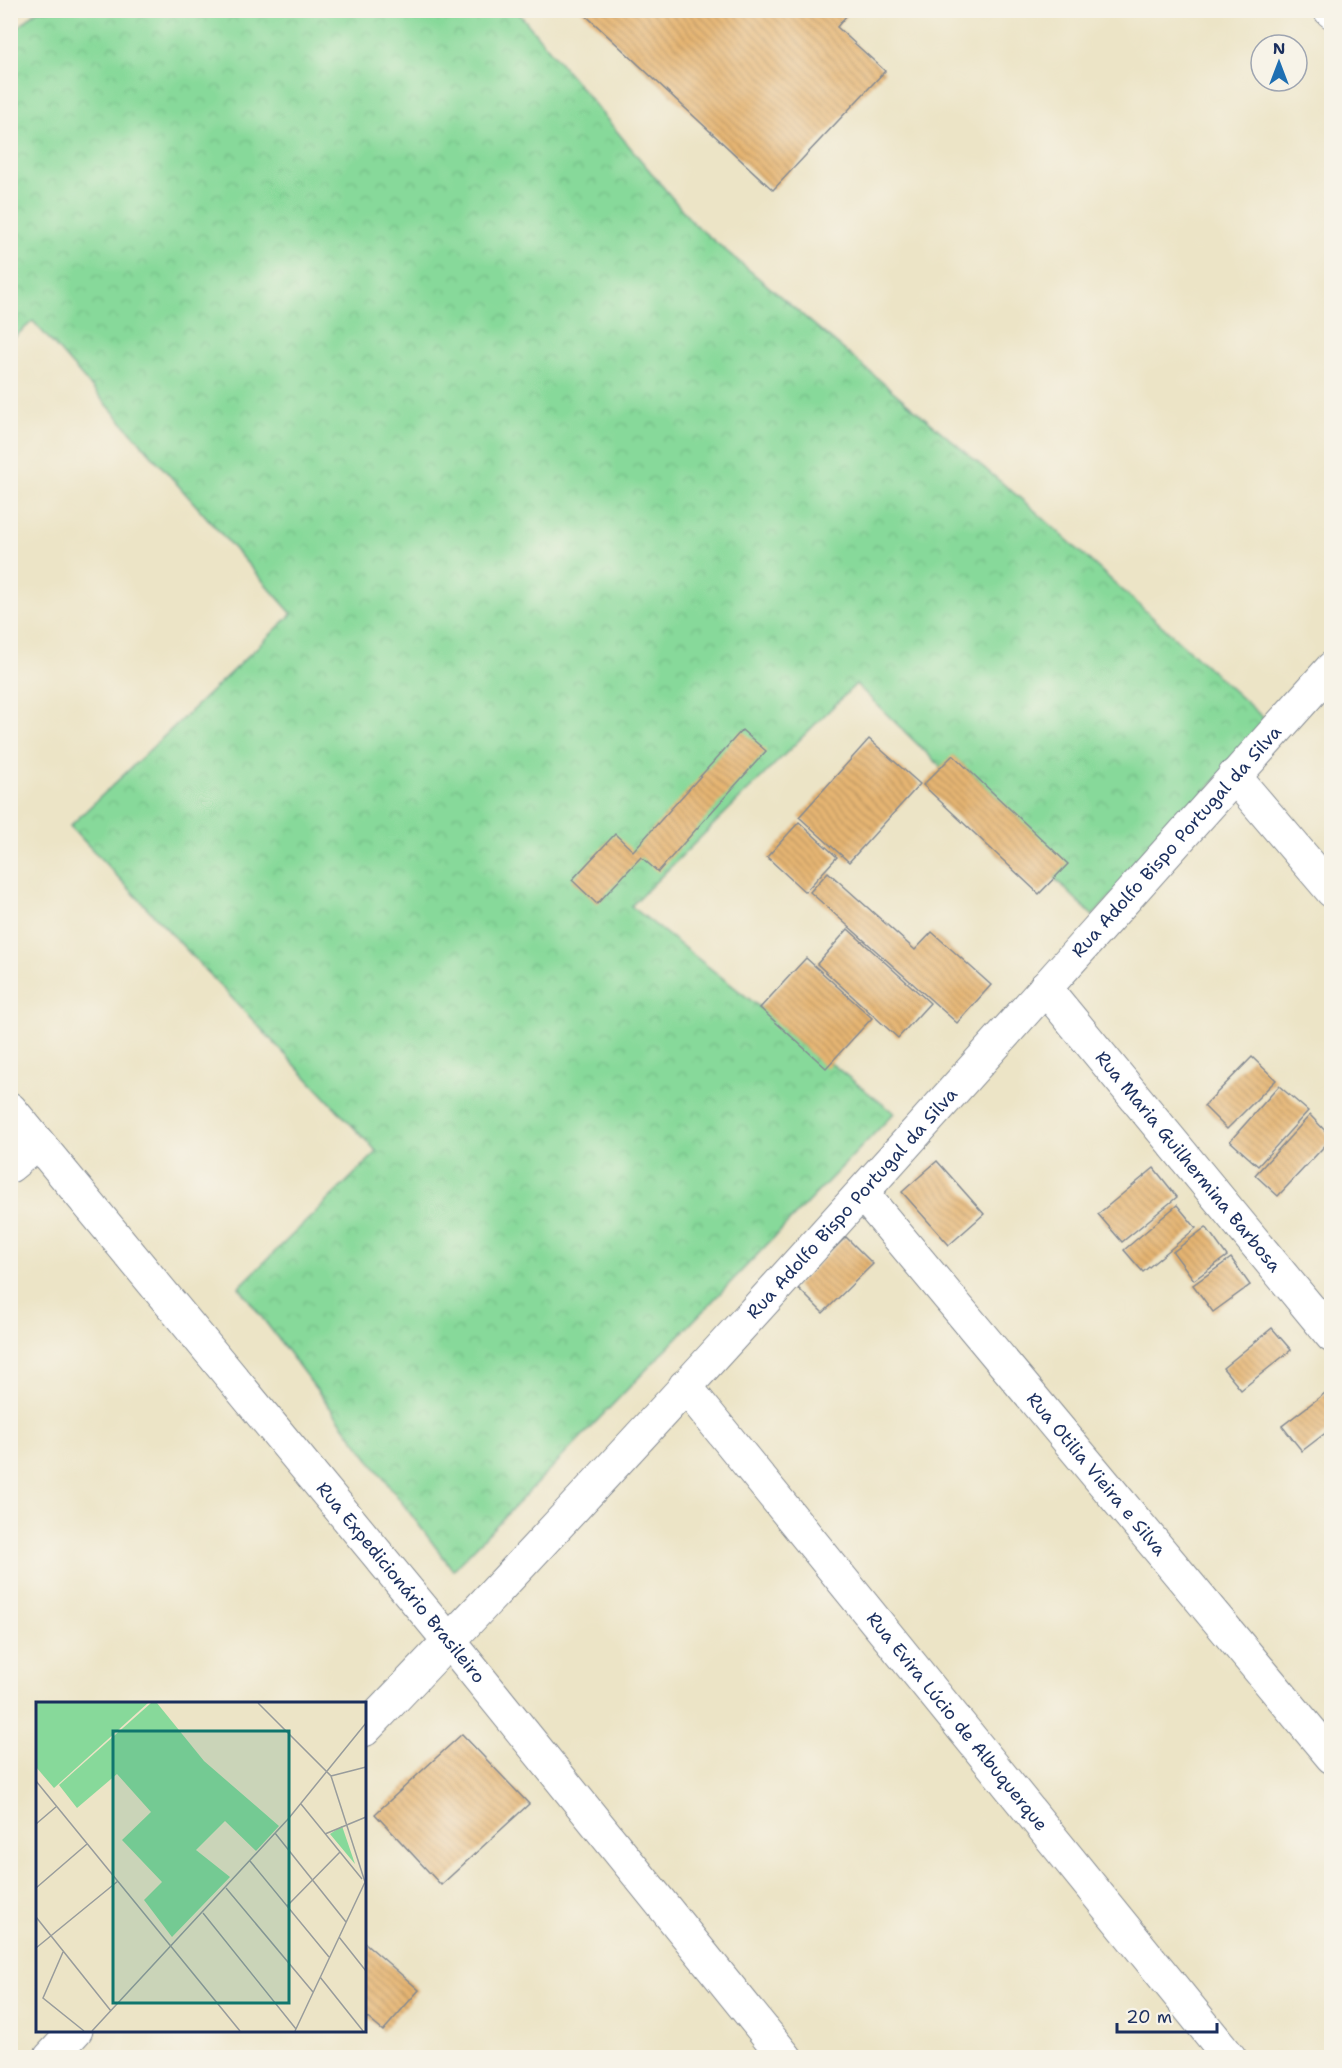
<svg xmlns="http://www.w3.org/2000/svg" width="1342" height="2068" font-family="'Shantell Sans',sans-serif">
	<defs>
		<pattern id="park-crowns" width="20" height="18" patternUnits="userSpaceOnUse" patternTransform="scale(1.5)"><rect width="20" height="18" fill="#87d99a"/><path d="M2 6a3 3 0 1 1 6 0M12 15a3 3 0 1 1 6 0" fill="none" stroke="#74bb87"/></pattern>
		<pattern id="building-back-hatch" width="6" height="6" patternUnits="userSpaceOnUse" patternTransform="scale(1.5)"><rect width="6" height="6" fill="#e6b572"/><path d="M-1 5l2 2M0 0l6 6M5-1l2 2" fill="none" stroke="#ba9461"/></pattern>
	</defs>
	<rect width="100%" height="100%" fill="#f7f3e8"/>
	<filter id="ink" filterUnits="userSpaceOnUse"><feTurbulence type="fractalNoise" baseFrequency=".0167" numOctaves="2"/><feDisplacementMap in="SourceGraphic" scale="12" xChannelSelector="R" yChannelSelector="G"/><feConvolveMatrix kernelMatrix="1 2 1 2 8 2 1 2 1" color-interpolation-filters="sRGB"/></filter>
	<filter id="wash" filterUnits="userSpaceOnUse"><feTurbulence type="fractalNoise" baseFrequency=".008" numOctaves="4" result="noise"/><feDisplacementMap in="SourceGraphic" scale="24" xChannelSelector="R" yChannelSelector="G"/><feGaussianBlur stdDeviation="1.35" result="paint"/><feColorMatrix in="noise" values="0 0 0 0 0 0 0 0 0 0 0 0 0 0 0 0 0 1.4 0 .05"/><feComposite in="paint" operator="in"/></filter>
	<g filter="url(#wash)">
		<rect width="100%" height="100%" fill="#ece4c6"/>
		<path fill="url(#park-crowns)" stroke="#51847c" stroke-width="1.5" d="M 38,10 L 517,11 L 693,223 L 1033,509 L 1268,722 L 1093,916 L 856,684 L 631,906 L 894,1113 L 453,1570 L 239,1287 L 377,1152 L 70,826 L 292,614 L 33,321 L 11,340 L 10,35 Z"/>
		<g id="blocks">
			<path fill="url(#building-back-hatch)" d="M 580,10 L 851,10 L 837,27 L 885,71 L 773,190 Z
				M 742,730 L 766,751 L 658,872 L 641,857 L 597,904 L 572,880 L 615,834 L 633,851 Z
				M 869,739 L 920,784 L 849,862 L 799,817 Z
				M 953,755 L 1068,864 L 1039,894 L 923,785 Z
				M 799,822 L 837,857 L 805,892 L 767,857 Z
				M 828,872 L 915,950 L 932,932 L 991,985 L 957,1023 L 810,892 Z
				M 848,929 L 930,1003 L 898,1038 L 817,964 Z
				M 806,958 L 872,1018 L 826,1068 L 760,1008 Z
				M 1252,1057 L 1276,1080 L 1227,1129 L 1204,1106 Z
				M 1279,1086 L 1308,1111 L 1258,1166 L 1230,1141 Z
				M 1310,1115 L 1332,1138 L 1278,1196 L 1255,1175 Z
				M 937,1161 L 984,1214 L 949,1245 L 902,1192 Z
				M 1154,1168 L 1177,1197 L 1122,1242 L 1098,1214 Z
				M 1177,1205 L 1196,1228 L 1143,1272 L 1124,1250 Z
				M 1206,1227 L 1227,1256 L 1194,1280 L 1173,1252 Z
				M 846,1237 L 873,1264 L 823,1313 L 796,1286 Z
				M 1231,1258 L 1250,1285 L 1213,1312 L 1193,1285 Z
				M 1272,1328 L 1291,1350 L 1241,1390 L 1223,1368 Z
				M 1329,1390 L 1332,1394 L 1332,1428 L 1302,1451 L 1282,1426 Z
				M 462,1734 L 529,1804 L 441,1885 L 375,1814 Z
				M 364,1942 L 419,1990 L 383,2031 L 364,2015 Z"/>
		</g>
	</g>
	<g filter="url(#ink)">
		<use href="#blocks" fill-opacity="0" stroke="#848a92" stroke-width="1.5"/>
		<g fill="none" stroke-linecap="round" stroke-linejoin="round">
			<g stroke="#848a92" stroke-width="35">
				<g id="minor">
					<path d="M 1330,10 L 1332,12"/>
					<path d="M 1234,776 L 1332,891"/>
					<path id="s1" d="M 1045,988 L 1332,1336"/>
					<path id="s2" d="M 10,1109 L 450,1642 L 786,2058"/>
					<path d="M 10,1166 L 38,1143"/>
					<path id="s3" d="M 862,1193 L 1332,1757"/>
					<path id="s4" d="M 685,1386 L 1230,2058"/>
					<path id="s5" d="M 364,1730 C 696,1385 1012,1024 1332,668"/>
					<path d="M 50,2058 L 76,2030"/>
				</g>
			</g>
			<use href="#minor" stroke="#fff" stroke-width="33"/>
		</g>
	</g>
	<g text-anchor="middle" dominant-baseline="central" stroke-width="6" stroke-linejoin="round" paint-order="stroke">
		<g font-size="18" fill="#1b2f5e" stroke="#f7f3e8">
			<text stroke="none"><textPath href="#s5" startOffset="1204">Rua Adolfo Bispo Portugal da Silva</textPath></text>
			<text stroke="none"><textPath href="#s1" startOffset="225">Rua Maria Guilhermina Barbosa</textPath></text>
			<text stroke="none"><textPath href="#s5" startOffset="718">Rua Adolfo Bispo Portugal da Silva</textPath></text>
			<text stroke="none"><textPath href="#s3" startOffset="366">Rua Otilia Vieira e Silva</textPath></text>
			<text stroke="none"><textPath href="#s2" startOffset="614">Rua Expedicionário Brasileiro</textPath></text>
			<text stroke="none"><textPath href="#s4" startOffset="432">Rua Evira Lúcio de Albuquerque</textPath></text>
		</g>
	</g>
	<g transform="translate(36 1702)">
		<rect width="330" height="330" fill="#ece4c6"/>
		<path d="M 0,1 L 112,1 L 18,86 L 0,65 Z" fill="#87d99a"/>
		<path d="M 115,1 L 121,1 L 168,59 L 243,124 L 220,149 L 189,119 L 160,148 L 194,175 L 136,235 L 108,198 L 126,180 L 86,138 L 115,110 L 81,72 L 41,106 L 23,83 ZM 306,124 L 319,162 L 294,132 Z" fill="#87d99a"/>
		<path fill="none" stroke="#989c9c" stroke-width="1.5" d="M 222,1 L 295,74 L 329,180M 295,74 L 330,65M 0,79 L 204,329M 265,102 L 326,177M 0,122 L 21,104M 239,131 L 310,220M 289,132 L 330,115M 214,159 L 293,255M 0,186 L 51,142M 190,186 L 277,290M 251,204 L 304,150M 167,211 L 260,327M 0,215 L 75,309M 303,235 L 330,269M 0,246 L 82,179M 27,250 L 7,296 L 48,329M 284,275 L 327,329M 56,329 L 253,116 L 330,21M 259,329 L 330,178"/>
		<path fill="#0f766e" fill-opacity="0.15" stroke="#0f766e" stroke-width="3" d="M 77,29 L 253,29 L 253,301 L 77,301 Z"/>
		<rect width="330" height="330" fill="none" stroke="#1b2f5e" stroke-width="3"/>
	</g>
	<rect width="1342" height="2068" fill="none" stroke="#f7f3e8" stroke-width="36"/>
	<g transform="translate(1279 63)"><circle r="28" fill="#f7f3e8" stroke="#9fa5b1" stroke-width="1.5"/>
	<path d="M0-4.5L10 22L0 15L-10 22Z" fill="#1f6fb2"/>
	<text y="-9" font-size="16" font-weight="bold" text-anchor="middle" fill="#1b2f5e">N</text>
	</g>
	<path d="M1117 2023v9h100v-9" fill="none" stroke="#1b2f5e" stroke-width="3"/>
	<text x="1126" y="2023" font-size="18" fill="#1b2f5e" stroke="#f7f3e8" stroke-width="4.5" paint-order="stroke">20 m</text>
</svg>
